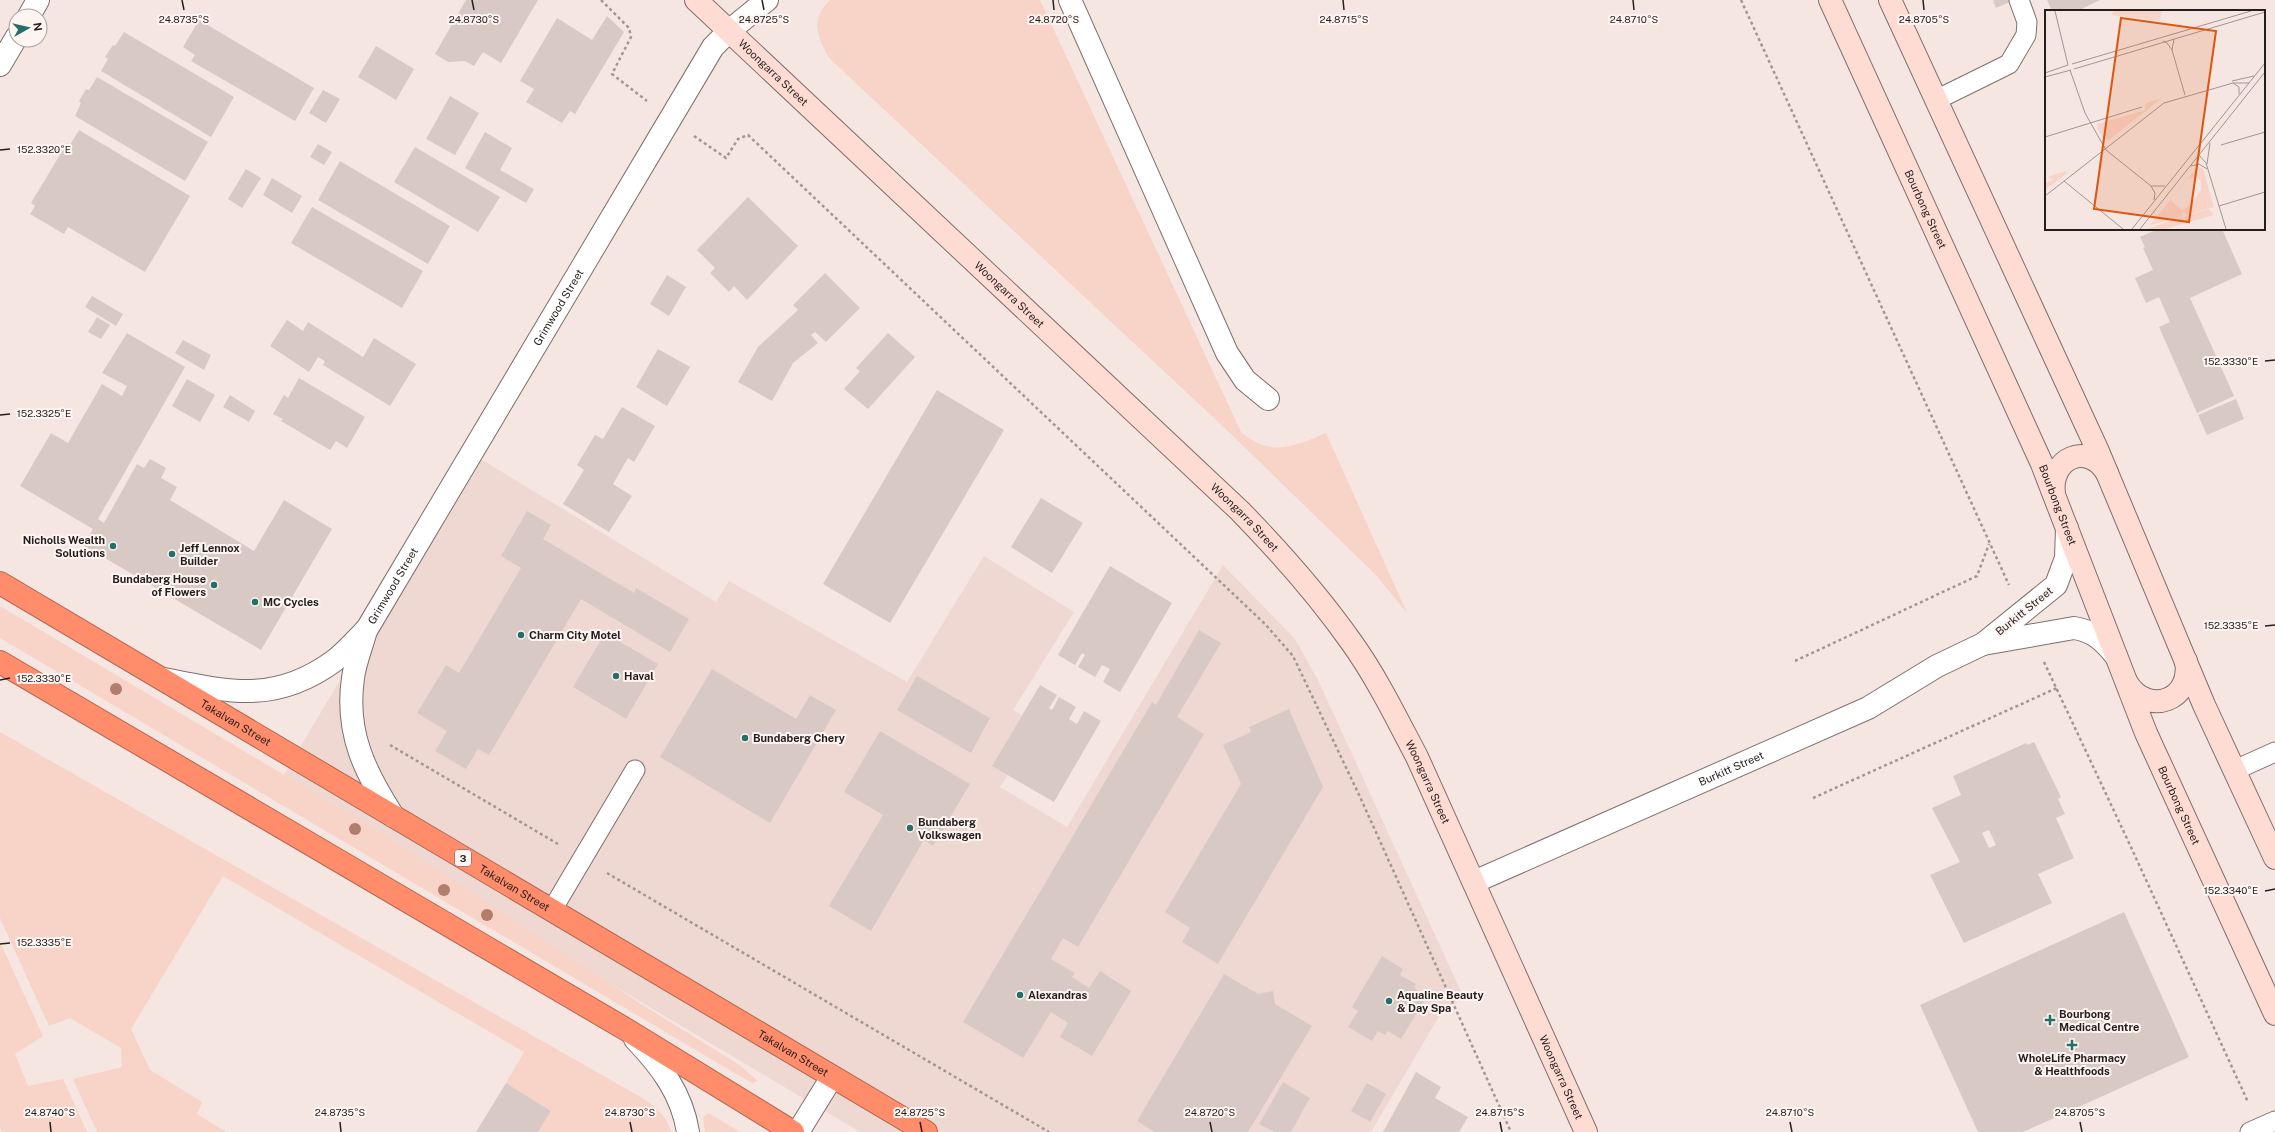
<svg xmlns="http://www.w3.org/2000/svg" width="2275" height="1132" font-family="'Public Sans',sans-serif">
	<rect width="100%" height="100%" fill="#f5e6e2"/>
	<path fill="#f0d8d2" d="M 474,455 L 716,602 L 729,581 L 907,682 L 984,556 L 1074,612 L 1013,710 L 1022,715 L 993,766 L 1008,775 L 1000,787 L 1067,827 L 1223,565 L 1295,639 L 1318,680 L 1464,998 L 1444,1008 L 1371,1132 L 860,1132 L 277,786 Z"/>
	<path fill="#f7d3c8" d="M 830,0 L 1040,0 L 1241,432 C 1270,457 1294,447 1326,433 L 1407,613 L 1376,575 L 1231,434 L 829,58 C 817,36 810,19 830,0 Z
		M 0,606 L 380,832 L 641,1004 L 738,1064 L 758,1081 L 752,1083 L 733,1072 L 0,638 Z
		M 0,732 L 644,1099 C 657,1108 667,1117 671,1132 L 538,1132 L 551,1111 L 506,1083 L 524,1052 L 223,876 L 131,1029 L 150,1070 L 202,1102 L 197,1114 L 226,1132 L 97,1132 L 73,1079 L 122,1067 L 121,1048 L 70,1018 L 49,1026 L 0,918 Z
		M 0,942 L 43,1036 L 15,1054 L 28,1086 L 63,1079 L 87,1132 L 2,1132 L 0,1128 Z
		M 708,1113 L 740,1132 L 705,1132 L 703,1118 Z"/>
	<path fill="#d8c9c5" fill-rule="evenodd" d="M 466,0 L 538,0 L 501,63 L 483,52 L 474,66 L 465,61 L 448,62 L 435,54 Z
		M 1993,0 L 2014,0 L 1996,8 Z
		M 2047,0 L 2100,0 L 2077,11 L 2052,11 Z
		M 607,16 L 624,32 L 575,114 L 570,111 L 562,123 L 526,102 L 534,89 L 520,81 L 557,18 L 592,40 Z
		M 199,20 L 314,88 L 295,121 L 191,61 L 195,55 L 183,47 Z
		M 124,32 L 234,97 L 211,137 L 101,71 L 108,59 L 105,57 L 113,45 L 115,46 Z
		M 376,46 L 414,69 L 396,100 L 358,77 Z
		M 97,77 L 208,142 L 185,181 L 75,116 L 81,103 L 79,101 L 86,89 L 89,90 Z
		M 323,90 L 340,99 L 326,123 L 309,113 Z
		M 450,96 L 479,113 L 455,155 L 426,139 Z
		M 79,130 L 190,196 L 145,272 L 68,227 L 64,234 L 30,214 L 35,206 L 31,203 L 67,143 L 70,145 Z
		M 485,132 L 512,148 L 500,170 L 534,189 L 526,203 L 465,168 Z
		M 318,144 L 332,152 L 324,165 L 310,157 Z
		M 415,147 L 500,197 L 478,232 L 394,182 Z
		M 340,161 L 450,226 L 428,264 L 318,200 Z
		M 246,169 L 261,178 L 242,208 L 228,199 Z
		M 272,178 L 302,196 L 292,213 L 263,195 Z
		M 748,197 L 798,246 L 747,300 L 734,286 L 729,292 L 710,273 L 715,268 L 697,250 Z
		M 312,207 L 423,271 L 402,308 L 291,243 Z
		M 2158,229 L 2222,229 L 2242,274 L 2190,298 L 2234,396 L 2197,413 L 2159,327 L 2170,322 L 2159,297 L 2146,303 L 2135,278 L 2153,270 L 2143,248 L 2145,247 L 2140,237 Z
		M 825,273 L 860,308 L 826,342 L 815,332 L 811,335 L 818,343 L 793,363 L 772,401 L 738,382 L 758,347 L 798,310 L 793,305 Z
		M 667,275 L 686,287 L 669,316 L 650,304 Z
		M 92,296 L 123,314 L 116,326 L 85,307 Z
		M 97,317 L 110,325 L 101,339 L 88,332 Z
		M 287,320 L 303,331 L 308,322 L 363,357 L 374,338 L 416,364 L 390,406 L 323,365 L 325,361 L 318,357 L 309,372 L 270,346 Z
		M 127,333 L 185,367 L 98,519 L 104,523 L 137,464 L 144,468 L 150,459 L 166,468 L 161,478 L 177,487 L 170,500 L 254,551 L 284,500 L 332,529 L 261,650 L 83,545 L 93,529 L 20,486 L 51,433 L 68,443 L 102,384 L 122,396 L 127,386 L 102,373 Z
		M 888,333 L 915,357 L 868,409 L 844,389 L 860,371 L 856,368 Z
		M 183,340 L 211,355 L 204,370 L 175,353 Z
		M 658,349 L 690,367 L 667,406 L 636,387 Z
		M 299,378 L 365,417 L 347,448 L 336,441 L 330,450 L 281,421 L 283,419 L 273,414 L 284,395 L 288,398 Z
		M 187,379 L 215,395 L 200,422 L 172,406 Z
		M 937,390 L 1004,430 L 890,623 L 823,584 Z
		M 230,395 L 255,411 L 249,422 L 223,407 Z
		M 2236,399 L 2244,419 L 2207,435 L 2198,415 Z
		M 622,407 L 655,426 L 634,462 L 628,458 L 613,484 L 632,496 L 609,532 L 563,504 L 584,470 L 577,465 L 595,435 L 603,439 Z
		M 1041,498 L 1083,523 L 1052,573 L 1011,547 Z
		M 527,511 L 551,525 L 543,539 L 634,593 L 636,588 L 689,619 L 670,652 L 581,599 L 489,755 L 478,749 L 466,769 L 435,751 L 447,731 L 417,713 L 446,665 L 459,673 L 521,568 L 501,556 Z
		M 1110,566 L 1172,603 L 1120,692 L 1103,682 L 1110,669 L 1102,665 L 1095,677 L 1078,667 L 1085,655 L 1082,653 L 1075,665 L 1058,655 Z
		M 1199,630 L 1221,643 L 1177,717 L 1204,734 L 1078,947 L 1063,938 L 1051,959 L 1075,973 L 1072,977 L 1089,988 L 1100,971 L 1131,991 L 1092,1056 L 1060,1037 L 1068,1023 L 1051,1012 L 1023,1058 L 963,1022 L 1152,702 L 1156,705 Z
		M 605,633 L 658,664 L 626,719 L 573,687 Z
		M 712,669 L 796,719 L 810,695 L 836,710 L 770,823 L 660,757 Z
		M 917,676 L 990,718 L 971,753 L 897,710 Z
		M 1040,685 L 1057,695 L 1049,708 L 1052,710 L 1059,697 L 1076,707 L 1069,719 L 1077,724 L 1084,711 L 1101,721 L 1054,802 L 992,766 Z
		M 1289,709 L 1323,787 L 1218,964 L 1182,942 L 1190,928 L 1165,912 L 1241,784 L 1223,745 L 1251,732 L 1249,727 Z
		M 880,731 L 970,784 L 933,846 L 924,840 L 871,931 L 829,906 L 883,815 L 844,792 Z
		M 2034,742 L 2061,797 L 2058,799 L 2065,814 L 2056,818 L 2074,858 L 2038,874 L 2052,903 L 1964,943 L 1930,875 L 1960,862 L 1932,808 L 1961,795 L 1953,776 L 2026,743 L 2027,745 ZM 1989,830 L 1996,845 L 1989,848 L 1982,833 Z
		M 2124,912 L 2189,1057 L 2023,1132 L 1978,1132 L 1920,1005 Z
		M 1382,956 L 1403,969 L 1400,975 L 1416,984 L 1414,988 L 1427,996 L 1401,1039 L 1388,1031 L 1385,1035 L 1378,1031 L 1372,1041 L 1348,1027 L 1358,1011 L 1352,1007 Z
		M 1224,974 L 1258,994 L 1273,991 L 1275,1004 L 1312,1026 L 1248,1132 L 1155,1132 L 1137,1121 Z
		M 1416,1072 L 1441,1087 L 1435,1098 L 1468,1117 L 1459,1132 L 1383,1132 Z
		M 1283,1082 L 1310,1098 L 1291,1132 L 1274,1132 L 1259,1124 Z
		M 506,1083 L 551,1111 L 538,1132 L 476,1132 Z
		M 1367,1083 L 1386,1094 L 1370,1122 L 1351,1111 Z"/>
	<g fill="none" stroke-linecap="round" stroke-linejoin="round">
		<g stroke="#7d706c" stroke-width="21">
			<path id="lane" d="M 1936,100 L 2009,64 L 2026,35 L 2027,22 L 2019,0
				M 2235,770 L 2275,752
				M 552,910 L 635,770
				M 2250,1132 L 2275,1121"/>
		</g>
		<g stroke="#7d706c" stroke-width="24">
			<g id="street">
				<path d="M 1070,0 L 1227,353 L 1245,380 L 1268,399"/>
				<path d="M 29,16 L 38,0"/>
				<path d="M 0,65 L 16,38"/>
				<path d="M 2067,528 L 2066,558 L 2056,585 L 1983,644 L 2074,628 C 2094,631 2104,641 2116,656"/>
				<path d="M 366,630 C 362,646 355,662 353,678 C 345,733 365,772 393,816"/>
				<path id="s1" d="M 164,679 C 229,692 275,704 334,661 C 346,652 356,640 367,629 L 713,47 L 729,31 L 767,0"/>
				<path id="s2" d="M 1474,882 L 1868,708 L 1937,666 L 1983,644"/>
				<path d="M 635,1039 C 661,1066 682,1094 688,1132"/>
				<path d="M 798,1132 L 832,1077"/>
			</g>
		</g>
		<g stroke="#7d706c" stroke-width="24">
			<g id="secondary">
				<path id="s3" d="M 696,0 L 1240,511 C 1281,553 1319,596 1352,643 C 1377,678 1397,719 1417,757 L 1586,1132"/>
				<path id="s4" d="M 1830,0 L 2042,464 L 2146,733 L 2275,1014"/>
				<path d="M 1890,0 L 2097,449 L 2204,705 L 2275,858"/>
				<path d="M 2054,494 C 2049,458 2088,441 2107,473"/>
				<path d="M 2127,683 C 2148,717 2193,700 2186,661"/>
			</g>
		</g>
		<g stroke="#b26650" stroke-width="24">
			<g id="highway">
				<path id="s5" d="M 0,583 L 926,1132"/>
				<path d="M 0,662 L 627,1030 L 793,1132"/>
			</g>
		</g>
		<path stroke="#a19692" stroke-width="2.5" stroke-dasharray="3 3" stroke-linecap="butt" d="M 601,0 L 629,28 L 631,37 L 612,74 L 647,101
			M 1741,0 L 2009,585
			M 694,136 L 726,158 L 738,139 L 748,135 L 1265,624 L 1293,656 L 1361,799 L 1511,1132
			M 1795,661 L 1977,576 L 1989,544
			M 2044,662 L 2130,845 L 2248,1102
			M 390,745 L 558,844
			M 1813,798 L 2057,688
			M 607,873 L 1049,1132"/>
		<use href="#lane" stroke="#fff" stroke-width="19"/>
		<use href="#street" stroke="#fff" stroke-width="22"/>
		<use href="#secondary" stroke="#ffdcd3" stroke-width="22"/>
		<use href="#highway" stroke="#ff8c6b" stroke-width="22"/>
	</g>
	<g fill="#b27d6d">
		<circle cx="116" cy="689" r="6"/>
		<circle cx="355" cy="829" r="6"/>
		<circle cx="444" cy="890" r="6"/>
		<circle cx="487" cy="915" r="6"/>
	</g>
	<path fill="none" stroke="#241f1d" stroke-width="1.5" d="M 182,0 L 184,10M 472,0 L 474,10M 762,0 L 764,10M 1053,0 L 1054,10M 1343,0 L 1344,10M 1633,0 L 1634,10M 1923,0 L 1924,10M 0,150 L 10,149M 2265,361 L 2275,360M 0,415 L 10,414M 2265,626 L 2275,625M 0,680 L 10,678M 2265,891 L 2275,889M 0,944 L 10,943M 50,1122 L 51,1132M 340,1122 L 341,1132M 630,1122 L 632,1132M 920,1122 L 922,1132M 1210,1122 L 1212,1132M 1500,1122 L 1502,1132M 1790,1122 L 1792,1132M 2080,1122 L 2082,1132"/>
	<g fill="#266f68" stroke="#fef5f2" stroke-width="1.5">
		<circle cx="113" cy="546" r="4"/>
		<circle cx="172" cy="554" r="4"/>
		<circle cx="214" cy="585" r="4"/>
		<circle cx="255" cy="602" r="4"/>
		<circle cx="521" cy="635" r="4"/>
		<circle cx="616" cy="676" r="4"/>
		<circle cx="745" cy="738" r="4"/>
		<circle cx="910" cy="828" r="4"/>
		<circle cx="1020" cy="995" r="4"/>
		<circle cx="1389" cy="1001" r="4"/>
		<path d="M2048 1014h4v4h4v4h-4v4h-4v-4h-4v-4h4z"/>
		<path d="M2070 1039h4v4h4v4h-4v4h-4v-4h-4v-4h4z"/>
	</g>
	<g text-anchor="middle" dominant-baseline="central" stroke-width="4" stroke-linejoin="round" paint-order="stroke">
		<rect fill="#fef5f2" stroke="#655f5d" stroke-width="1" x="455" y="850" width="16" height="16" rx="3"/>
		<g font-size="10" font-weight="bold" fill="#241f1d">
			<text x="463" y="858">3</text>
		</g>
		<g font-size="11" fill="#241f1d" stroke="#fef5f2">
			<text stroke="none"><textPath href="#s3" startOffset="106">Woongarra Street</textPath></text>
			<text stroke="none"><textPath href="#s4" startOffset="230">Bourbong Street</textPath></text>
			<text stroke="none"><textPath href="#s3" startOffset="430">Woongarra Street</textPath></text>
			<text stroke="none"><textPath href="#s1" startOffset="598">Grimwood Street</textPath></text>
			<text stroke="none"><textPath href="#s4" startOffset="554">Bourbong Street</textPath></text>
			<text stroke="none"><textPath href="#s3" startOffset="754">Woongarra Street</textPath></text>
			<text stroke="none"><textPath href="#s1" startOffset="274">Grimwood Street</textPath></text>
			<text transform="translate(2024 611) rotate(-39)">Burkitt Street</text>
			<text stroke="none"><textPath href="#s5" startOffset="274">Takalvan Street</textPath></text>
			<text stroke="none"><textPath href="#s2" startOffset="281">Burkitt Street</textPath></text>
			<text stroke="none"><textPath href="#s3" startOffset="1078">Woongarra Street</textPath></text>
			<text stroke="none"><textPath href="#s4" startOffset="878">Bourbong Street</textPath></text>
			<text stroke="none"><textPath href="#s5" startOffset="598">Takalvan Street</textPath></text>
			<text stroke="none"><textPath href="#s5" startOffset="922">Takalvan Street</textPath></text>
			<text stroke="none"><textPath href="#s3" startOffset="1402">Woongarra Street</textPath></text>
		</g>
		<g font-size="11" font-weight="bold" fill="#241f1d" stroke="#fef5f2" text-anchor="start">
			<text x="105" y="540" text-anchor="end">Nicholls Wealth<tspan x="105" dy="13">Solutions</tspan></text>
			<text x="180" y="548">Jeff Lennox<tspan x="180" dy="13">Builder</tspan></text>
			<text x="206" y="579" text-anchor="end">Bundaberg House<tspan x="206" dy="13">of Flowers</tspan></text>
			<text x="263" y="602">MC Cycles</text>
			<text x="529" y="635">Charm City Motel</text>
			<text x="624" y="676">Haval</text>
			<text x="753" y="738">Bundaberg Chery</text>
			<text x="918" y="822">Bundaberg<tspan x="918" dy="13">Volkswagen</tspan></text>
			<text x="1028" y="995">Alexandras</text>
			<text x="1397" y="995">Aqualine Beauty<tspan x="1397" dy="13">&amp; Day Spa</tspan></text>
			<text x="2059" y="1014">Bourbong<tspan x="2059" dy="13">Medical Centre</tspan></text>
			<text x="2072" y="1058" text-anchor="middle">WholeLife Pharmacy<tspan x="2072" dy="13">&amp; Healthfoods</tspan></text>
		</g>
	</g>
	<g transform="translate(2045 10)">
		<rect width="220" height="220" fill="#f5e6e2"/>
		<path d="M 68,1 L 117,1 L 114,11 L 67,5 ZM 117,88 L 64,130 L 59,129 L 52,118 L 53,114 L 100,100 L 101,93 ZM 153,156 L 158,159 L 169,197 L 141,205 L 139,201 L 136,207 L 105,215 ZM 149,166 L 156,171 L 156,180 L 145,195 L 137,200 L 125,190 L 143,167 L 146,169 ZM 20,161 L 22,163 L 0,180 L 0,173 L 8,170 L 3,167 ZM 164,199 L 169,205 L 120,219 L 102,219 L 137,207 L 140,209 L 140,206 Z" fill="#f7d3c8" fill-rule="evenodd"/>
		<path fill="none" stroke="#a19693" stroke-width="1" d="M 10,1 L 23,55M 118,31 L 122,33 L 127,40 L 129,29M 127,40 L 140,85M 27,54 L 206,1M 29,59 L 220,2M 25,60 L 40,103 L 61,140 L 106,176 L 120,176M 0,63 L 23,55M 0,67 L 26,60M 187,71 L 209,66M 188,73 L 194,77 L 194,84M 0,127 L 97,97M 176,135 L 220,122M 153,144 L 161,153 L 181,219M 162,154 L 165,133M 146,156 L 154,154 L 162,159M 19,171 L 78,219M 106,176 L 110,183 L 109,190M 0,186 L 119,93 L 188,73 L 204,73M 174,196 L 220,182M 87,219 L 220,53M 95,219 L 220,62"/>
		<path fill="#de560d" fill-opacity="0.15" stroke="#de560d" stroke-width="2" d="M 76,8 L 171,21 L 144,212 L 49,199 Z"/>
		<rect width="220" height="220" fill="none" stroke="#241f1d" stroke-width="2"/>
	</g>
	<g font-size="10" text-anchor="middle" fill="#241f1d" stroke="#fef5f2" stroke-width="4" stroke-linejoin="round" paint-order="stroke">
		<text x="184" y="23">24.8735°S</text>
		<text x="474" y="23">24.8730°S</text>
		<text x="764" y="23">24.8725°S</text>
		<text x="1054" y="23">24.8720°S</text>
		<text x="1344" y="23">24.8715°S</text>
		<text x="1634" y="23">24.8710°S</text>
		<text x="1924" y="23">24.8705°S</text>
		<text x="44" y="153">152.3320°E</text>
		<text x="2231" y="365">152.3330°E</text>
		<text x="44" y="417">152.3325°E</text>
		<text x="2231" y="629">152.3335°E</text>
		<text x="44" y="682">152.3330°E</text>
		<text x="2231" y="894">152.3340°E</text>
		<text x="44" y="946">152.3335°E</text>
		<text x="50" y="1116">24.8740°S</text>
		<text x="340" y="1116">24.8735°S</text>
		<text x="630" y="1116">24.8730°S</text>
		<text x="920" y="1116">24.8725°S</text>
		<text x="1210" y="1116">24.8720°S</text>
		<text x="1500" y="1116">24.8715°S</text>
		<text x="1790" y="1116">24.8710°S</text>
		<text x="2080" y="1116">24.8705°S</text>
	</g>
	<g transform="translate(28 28) rotate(82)"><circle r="19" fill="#fef5f2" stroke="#a79f9d"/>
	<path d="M0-3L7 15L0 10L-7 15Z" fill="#266f68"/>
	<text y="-6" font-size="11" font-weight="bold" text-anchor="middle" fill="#241f1d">N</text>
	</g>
</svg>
